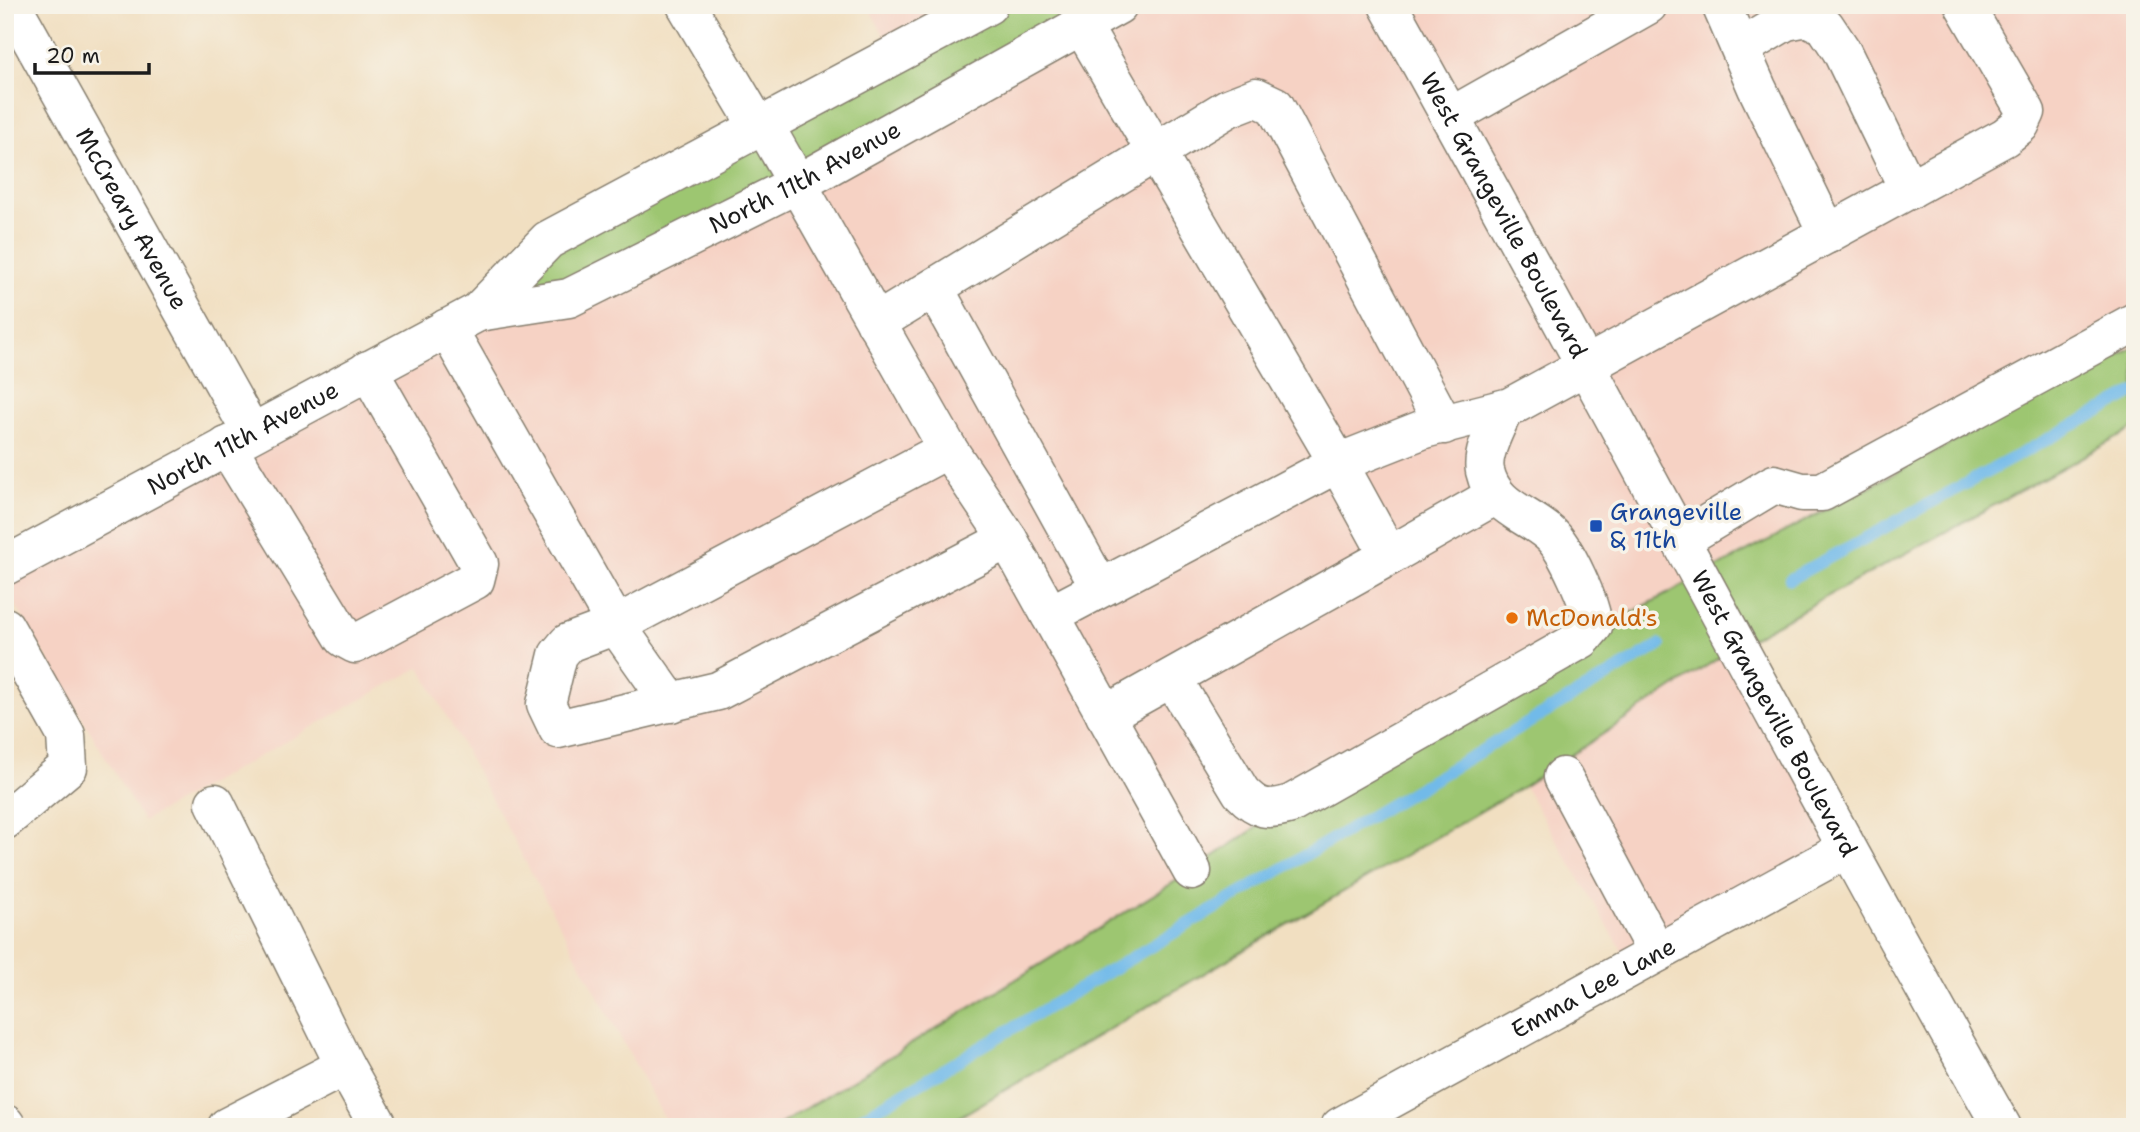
<svg xmlns="http://www.w3.org/2000/svg" width="2140" height="1132" font-family="'Shantell Sans',sans-serif">
	<rect width="100%" height="100%" fill="#f7f3e8"/>
	<filter id="ink" filterUnits="userSpaceOnUse"><feTurbulence type="fractalNoise" baseFrequency=".0143" numOctaves="2"/><feDisplacementMap in="SourceGraphic" scale="14" xChannelSelector="R" yChannelSelector="G"/><feConvolveMatrix kernelMatrix="1 2 1 2 8 2 1 2 1" color-interpolation-filters="sRGB"/></filter>
	<filter id="wash" filterUnits="userSpaceOnUse"><feTurbulence type="fractalNoise" baseFrequency=".00686" numOctaves="4" result="noise"/><feDisplacementMap in="SourceGraphic" scale="28" xChannelSelector="R" yChannelSelector="G"/><feGaussianBlur stdDeviation="1.57" result="paint"/><feColorMatrix in="noise" values="0 0 0 0 0 0 0 0 0 0 0 0 0 0 0 0 0 1.4 0 .05"/><feComposite in="paint" operator="in"/></filter>
	<g filter="url(#wash)">
		<rect width="100%" height="100%" fill="#f1dfc1"/>
		<path fill="#f6d2c4" d="M 867,5 L 988,5 L 896,56 Z
			M 1118,5 L 2135,5 L 2135,346 L 1699,575 L 1192,871 L 776,1127 L 669,1127 L 420,667 L 143,821 L 5,587 L 5,566 Z
			M 1737,646 L 1845,850 L 1632,967 L 1524,786 Z"/>
		<path fill="#9dc671" stroke="#5c7146" stroke-width="2" d="M 988,5 L 1118,5 L 569,298 L 478,312 L 548,240 Z
			M 2135,346 L 2135,428 L 1737,646 L 1524,786 L 942,1127 L 776,1127 L 1192,871 L 1291,804 L 1582,639 Z"/>
		<g fill="none" stroke-linecap="round" stroke-linejoin="round">
			<path stroke="#71bae9" stroke-width="12" d="M 1790,579 L 2135,392
				M 846,1127 L 1660,645"/>
		</g>
	</g>
	<g filter="url(#ink)">
		<g fill="none" stroke-linecap="round" stroke-linejoin="round">
			<g stroke="#867e6e" stroke-width="41">
				<g id="minor">
					<path id="s1" d="M 12,5 L 251,432"/>
					<path d="M 686,5 L 759,128"/>
					<path d="M 1721,5 L 1757,88 L 1828,234"/>
					<path d="M 1082,26 L 1338,463 L 1389,556 L 1105,715"/>
					<path d="M 1741,48 L 1786,21 L 1807,17 L 1825,26 L 1841,50 L 1909,190"/>
					<path d="M 1450,117 L 1648,5"/>
					<path d="M 764,125 L 948,449 L 1008,539 L 1192,871"/>
					<path d="M 934,288 L 1100,588"/>
					<path d="M 876,323 L 1228,108 L 1256,97 L 1275,106 L 1444,425"/>
					<path d="M 447,328 L 616,625 L 948,449"/>
					<path d="M 227,446 L 344,638 L 355,644 L 475,580 L 479,564 L 368,370"/>
					<path d="M 1681,540 L 1774,484 L 1802,492 L 1822,492 L 2135,322"/>
					<path d="M 1389,556 L 1496,495"/>
					<path d="M 1050,615 L 1338,463 L 1424,429 L 1510,407 L 2005,137 L 2020,125 L 2026,112 L 1964,5"/>
					<path d="M 5,627 L 66,735 L 68,767 L 5,820"/>
					<path d="M 1172,678 L 1241,792 C 1258,810 1267,811 1291,804 L 1582,639 L 1593,626 C 1591,604 1566,548 1550,534 C 1526,513 1493,507 1485,471 C 1481,452 1497,426 1504,409"/>
					<path d="M 671,703 L 616,625 L 568,643 L 558,655 L 546,704 L 558,729 L 718,691 L 1008,539"/>
					<path d="M 1563,777 L 1657,953"/>
					<path d="M 215,803 L 345,1066 L 379,1127"/>
					<path d="M 5,1124 L 7,1127"/>
					<path d="M 227,1127 L 345,1066"/>
					<path id="s2" d="M 1340,1127 L 1845,850"/>
				</g>
			</g>
			<g stroke="#867e6e" stroke-width="41">
				<g id="major">
					<path id="s3" d="M 1388,5 C 1596,377 1792,755 2002,1127"/>
					<path id="s4" d="M 478,312 L 569,298 L 797,184 L 1118,5"/>
					<path id="s5" d="M 5,566 L 478,312 L 548,240 L 988,5"/>
				</g>
			</g>
			<use href="#minor" stroke="#fff" stroke-width="38"/>
			<use href="#major" stroke="#fff" stroke-width="38"/>
		</g>
	</g>
	<rect fill="#1a4fb4" stroke="#f7f3e8" stroke-width="2.5" x="1589" y="519" width="14" height="14" rx="3.5"/>
	<circle fill="#e8710a" stroke="#f7f3e8" stroke-width="2.5" cx="1512" cy="618" r="7"/>
	<g text-anchor="middle" dominant-baseline="central" stroke-width="7" stroke-linejoin="round" paint-order="stroke">
		<g font-size="24" fill="#1c1c1c" stroke="#f7f3e8">
			<text stroke="none"><textPath href="#s4" startOffset="357">North 11th Avenue</textPath></text>
			<text stroke="none"><textPath href="#s3" startOffset="240">West Grangeville Boulevard</textPath></text>
			<text stroke="none"><textPath href="#s1" startOffset="245">McCreary Avenue</textPath></text>
			<text stroke="none"><textPath href="#s5" startOffset="270">North 11th Avenue</textPath></text>
			<text stroke="none"><textPath href="#s3" startOffset="807">West Grangeville Boulevard</textPath></text>
			<text stroke="none"><textPath href="#s2" startOffset="289">Emma Lee Lane</textPath></text>
		</g>
		<g font-size="24" fill="#164399" stroke="#f7f3e8" text-anchor="start">
			<text x="1610" y="512">Grangeville<tspan x="1610" dy="28">&amp; 11th</tspan></text>
		</g>
		<g font-size="24" fill="#c56008" stroke="#f7f3e8" text-anchor="start">
			<text x="1526" y="618">McDonald's</text>
		</g>
	</g>
	<rect width="2140" height="1132" fill="none" stroke="#f7f3e8" stroke-width="28"/>
	<path d="M35 63v10h114v-10" fill="none" stroke="#1c1c1c" stroke-width="3.5"/>
	<text x="46" y="63" font-size="21" fill="#1c1c1c" stroke="#f7f3e8" stroke-width="5" paint-order="stroke">20 m</text>
</svg>
